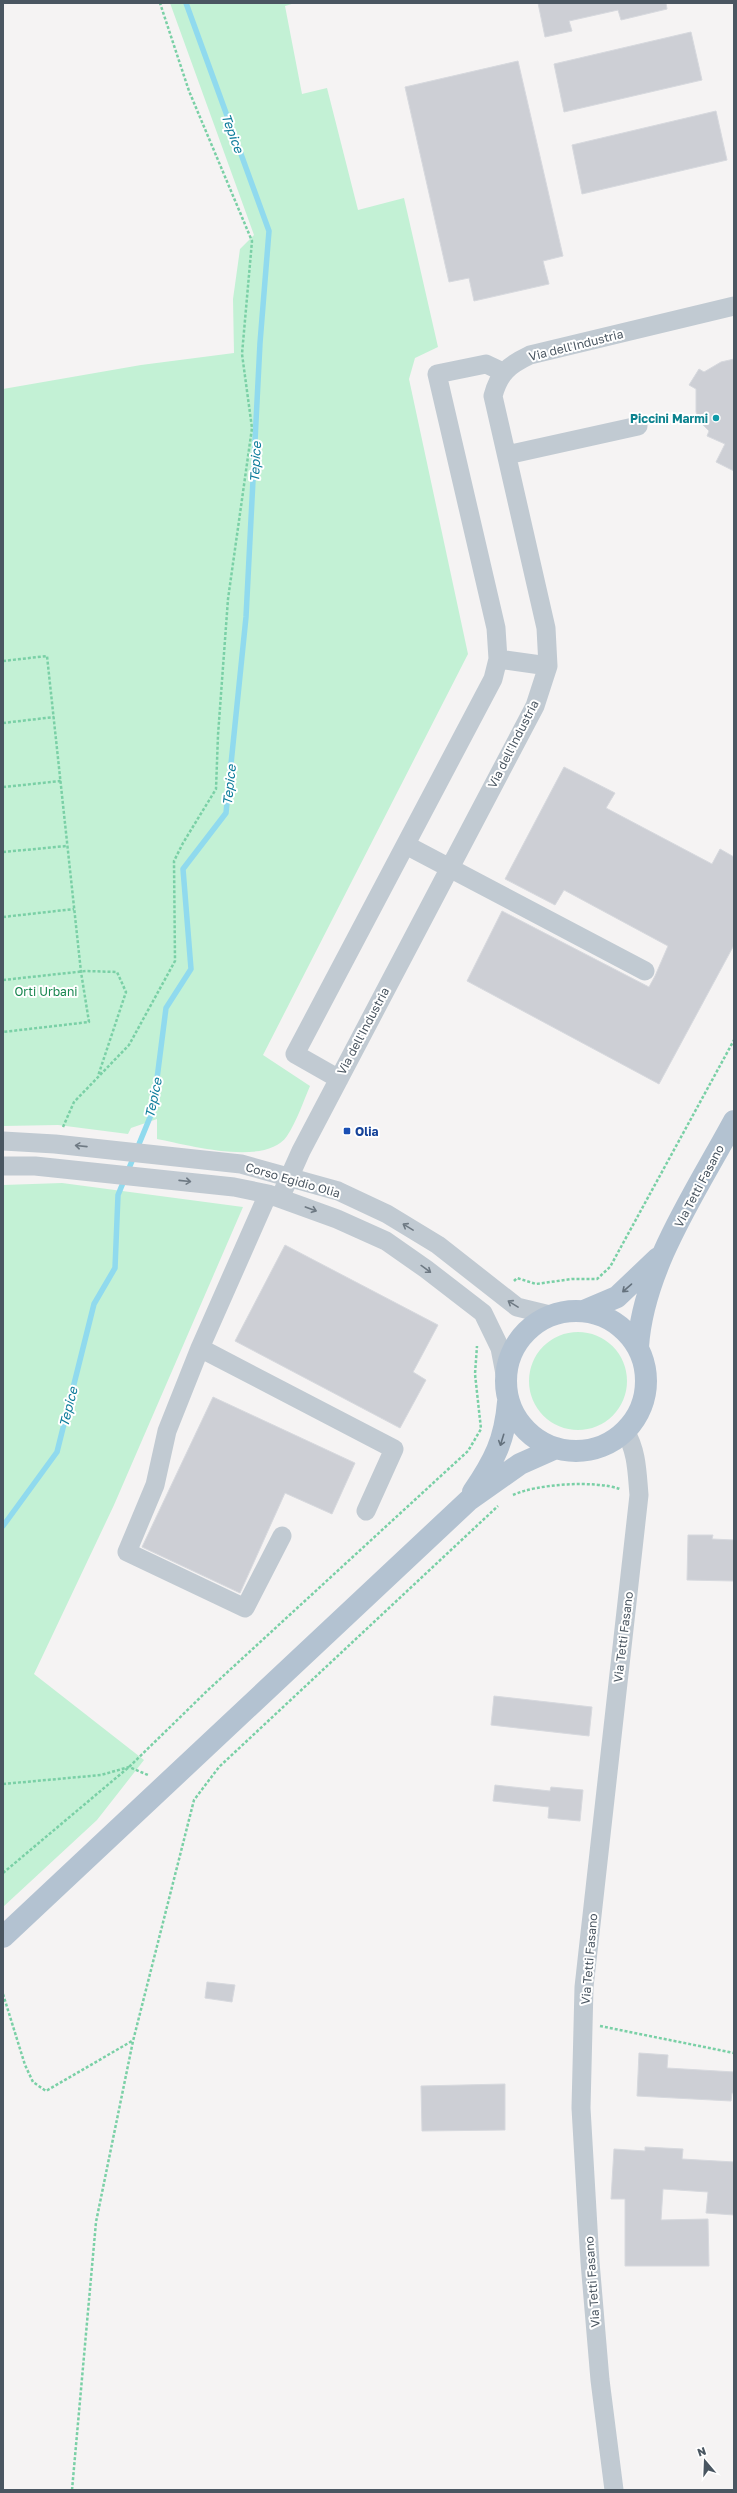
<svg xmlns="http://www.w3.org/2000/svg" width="737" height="2493" font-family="'Golos Text',sans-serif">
	<rect width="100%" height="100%" fill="#f5f3f3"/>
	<path fill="#c3f1d5" d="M 170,3 L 295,3 L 285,6 L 302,94 L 327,88 L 358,210 L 404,198 L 438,347 L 415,358 L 409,379 L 468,654 L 263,1055 L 310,1086 C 303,1102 297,1121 287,1136 C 266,1167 188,1145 157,1139 L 157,1119 L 131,1128 L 128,1134 L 58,1125 L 3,1126 L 3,389 L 141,365 L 234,353 L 233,299 L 240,249 L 254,235 Z
		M 62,1183 L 243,1207 L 114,1505 L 34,1674 L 144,1760 L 97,1820 L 3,1907 L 3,1185 Z
		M529 1381a49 49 0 1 1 98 0a49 49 0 1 1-98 0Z"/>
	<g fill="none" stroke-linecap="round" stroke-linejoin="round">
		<path stroke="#90daee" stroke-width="5.5" d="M 3,1526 L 57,1452 L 94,1304 L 115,1268 L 118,1195 L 153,1110 L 166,1008 L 191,969 L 183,869 L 226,813 L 246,617 L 260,343 L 269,231 L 186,3"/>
	</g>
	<path fill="#cdcfd5" stroke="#d7d9de" d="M 538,3 L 666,3 L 667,9 L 621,20 L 618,10 L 569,21 L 572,31 L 545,37 Z
		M 691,32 L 702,80 L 564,112 L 554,64 Z
		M 518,61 L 563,256 L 543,261 L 549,284 L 474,301 L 469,278 L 449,282 L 405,87 Z
		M 716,111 L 727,160 L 582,194 L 572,145 Z
		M 734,359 L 734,471 L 716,462 L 725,444 L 707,436 L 709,431 L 701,423 L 696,412 L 696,389 L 689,385 L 699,369 L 704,372 L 721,362 Z
		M 564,767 L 615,793 L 606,808 L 712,864 L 720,849 L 734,857 L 734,945 L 659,1084 L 467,981 L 502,911 L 649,987 L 655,976 L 668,946 L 564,890 L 555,905 L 505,879 Z
		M 285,1245 L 438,1325 L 413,1372 L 426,1380 L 400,1428 L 235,1341 Z
		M 213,1397 L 355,1463 L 332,1514 L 285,1493 L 240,1593 L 142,1547 Z
		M 688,1535 L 713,1535 L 712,1539 L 734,1540 L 734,1581 L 687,1580 Z
		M 494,1696 L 592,1707 L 589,1736 L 491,1725 Z
		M 495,1785 L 550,1791 L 551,1787 L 583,1790 L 580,1821 L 548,1818 L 549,1807 L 493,1801 Z
		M 207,1982 L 235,1985 L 232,2002 L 205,1998 Z
		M 639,2053 L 668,2055 L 667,2068 L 734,2072 L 734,2093 L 732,2093 L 731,2101 L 637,2096 Z
		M 505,2084 L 505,2130 L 422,2131 L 421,2086 Z
		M 645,2147 L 683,2149 L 682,2159 L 734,2162 L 734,2215 L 706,2213 L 708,2192 L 663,2189 L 661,2220 L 708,2219 L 709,2266 L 625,2266 L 625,2199 L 611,2199 L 614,2149 L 645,2151 Z"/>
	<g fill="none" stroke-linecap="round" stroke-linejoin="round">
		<path stroke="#7ad0a6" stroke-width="2.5" stroke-dasharray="3 2" stroke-linecap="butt" d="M 3,661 L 47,656 L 81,972 L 89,1022 L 3,1032
			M 3,723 L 54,717
			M 3,787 L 61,781
			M 3,852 L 67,846
			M 3,917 L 74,909
			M 3,980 L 86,971 L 117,972 L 126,992 L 98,1076
			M 63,1127 L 74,1102 L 129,1045 L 175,961 L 174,861 L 183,843 L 216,789 L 218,735 L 228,599 L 252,428 L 242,354 L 252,241 L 189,91 L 160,3
			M 514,1281 L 517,1278 L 536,1284 L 572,1279 L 597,1279 L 610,1267 L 734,1040
			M 513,1495 C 536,1484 595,1480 620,1489
			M 3,1784 L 101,1775 L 129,1767 L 148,1775
			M 3,1873 L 129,1767 L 208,1690 L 468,1451 L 481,1429 L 475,1374 L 477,1346
			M 3,1994 L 25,2065 L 33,2082 L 46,2091 L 132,2041
			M 600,2026 L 734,2053
			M 72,2490 L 96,2222 L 133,2041 L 194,1800 L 219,1767 L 498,1506"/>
		<path stroke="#c1cad2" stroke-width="19" d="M 507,455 L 638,426
			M 498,659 L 548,666
			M 406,845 L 645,971
			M 339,1079 L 295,1054 L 493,679 L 498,659 L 496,628 L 437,374 L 486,364 L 503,372
			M 3,1141 L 55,1144 L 241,1164 L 338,1191 L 387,1214 L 438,1245 L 517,1307 L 550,1315
			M 3,1166 L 35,1166 L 234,1187 L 268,1194 L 337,1219 L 386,1241 L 426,1269 L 483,1313 L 500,1348 L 505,1374
			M 268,1194 L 200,1348 L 167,1431 L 155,1485 L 127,1552 L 245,1608 L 282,1536
			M 280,1198 L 301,1151 L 535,706 L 548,666 L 546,628 L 493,396 C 499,373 509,365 530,355 L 734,306
			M 200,1348 L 394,1449 L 366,1511
			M 614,2490 L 600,2380 L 590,2262 L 581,2108 L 584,1987 L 639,1495 C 637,1472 637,1451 625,1431"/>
		<path stroke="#b3c2d1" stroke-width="22" d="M 584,1311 L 617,1297 L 658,1258
			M506 1381a70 70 0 1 1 140 0a70 70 0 1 1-140 0Z
			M 638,1347 C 643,1268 697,1190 734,1121
			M 473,1492 C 494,1461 505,1440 508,1402
			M 3,1937 L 469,1500 L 520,1464 L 556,1448"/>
	</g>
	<defs><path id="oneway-shaft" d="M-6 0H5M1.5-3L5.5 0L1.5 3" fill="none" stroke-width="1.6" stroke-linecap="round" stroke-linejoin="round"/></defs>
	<g stroke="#6e7983">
		<use href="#oneway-shaft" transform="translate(81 1146) rotate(-174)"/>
		<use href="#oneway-shaft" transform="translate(185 1181) rotate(6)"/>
		<use href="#oneway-shaft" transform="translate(311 1209) rotate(20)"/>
		<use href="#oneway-shaft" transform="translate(408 1227) rotate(-149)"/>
		<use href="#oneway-shaft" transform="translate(426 1269) rotate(36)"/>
		<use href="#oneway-shaft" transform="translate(513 1304) rotate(-148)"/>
	</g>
	<g stroke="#64717d">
		<use href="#oneway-shaft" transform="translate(627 1288) rotate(139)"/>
		<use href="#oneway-shaft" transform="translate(502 1440) rotate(107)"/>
	</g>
	<circle fill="#0f9aa8" stroke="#fff" stroke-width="1.5" cx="716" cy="418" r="4"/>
	<rect fill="#1a4fb4" stroke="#fff" stroke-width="1.5" x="343" y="1127" width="8" height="8" rx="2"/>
	<g text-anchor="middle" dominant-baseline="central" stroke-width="4" stroke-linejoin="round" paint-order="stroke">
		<g font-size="12" fill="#4a5661" stroke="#fff">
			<text transform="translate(576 345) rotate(-14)">Via dell'Industria</text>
			<text transform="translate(513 744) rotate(-63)">Via dell'Industria</text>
			<text transform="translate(363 1031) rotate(-62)">Via dell'Industria</text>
			<text transform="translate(293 1180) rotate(16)">Corso Egidio Olia</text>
			<text transform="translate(699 1186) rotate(-62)">Via Tetti Fasano</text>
			<text transform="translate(623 1637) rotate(-83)">Via Tetti Fasano</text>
			<text transform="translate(589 1959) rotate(-85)">Via Tetti Fasano</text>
			<text transform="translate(592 2282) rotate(-94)">Via Tetti Fasano</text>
		</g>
		<g font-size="12" font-weight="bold" fill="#0d838f" stroke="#fff" text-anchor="end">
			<text x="708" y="418">Piccini Marmi</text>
		</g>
		<g font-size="12" fill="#17864f" stroke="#fff">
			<text x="46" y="991">Orti Urbani</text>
		</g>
		<g font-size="12" font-weight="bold" fill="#164399" stroke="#fff" text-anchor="start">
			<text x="355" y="1131">Olia</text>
		</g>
		<g font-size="13" font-style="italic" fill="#0c7c9b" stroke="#fff">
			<text transform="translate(233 133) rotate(70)">Tepice</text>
			<text transform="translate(255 462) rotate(-87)">Tepice</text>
			<text transform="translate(229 785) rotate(-84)">Tepice</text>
			<text transform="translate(153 1098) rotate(-78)">Tepice</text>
			<text transform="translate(68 1407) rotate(-76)">Tepice</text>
		</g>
	</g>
	<rect width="737" height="2493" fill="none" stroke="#4a5661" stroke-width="8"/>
	<g transform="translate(705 2461) rotate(341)" stroke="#ffffff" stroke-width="3" paint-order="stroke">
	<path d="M0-3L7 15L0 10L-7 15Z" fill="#4a5661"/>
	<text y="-6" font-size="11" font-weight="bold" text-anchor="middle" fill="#4a5661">N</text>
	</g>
</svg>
